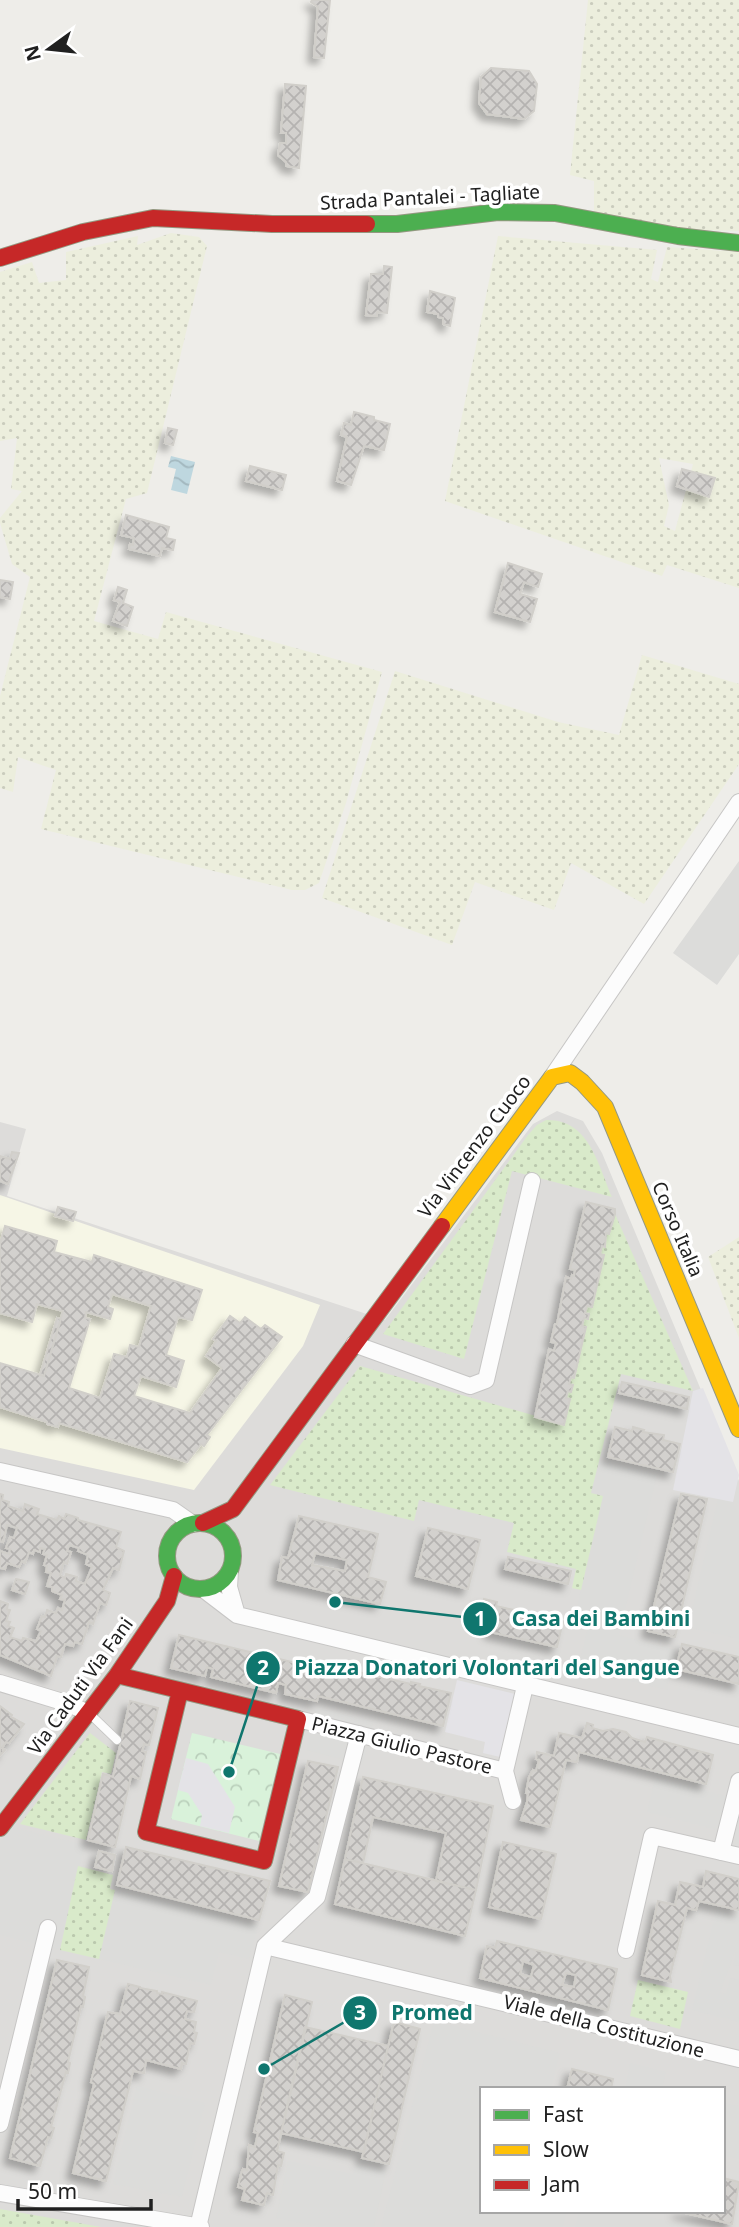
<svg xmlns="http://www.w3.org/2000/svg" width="739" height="2227" font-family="'Noto Sans',sans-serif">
	<defs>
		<pattern id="farmland-dots" width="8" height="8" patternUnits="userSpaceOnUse" patternTransform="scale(1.75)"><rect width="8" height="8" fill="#eceedd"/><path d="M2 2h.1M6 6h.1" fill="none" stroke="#caccbd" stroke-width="1.8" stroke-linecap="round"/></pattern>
		<pattern id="grass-dots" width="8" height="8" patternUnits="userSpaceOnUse" patternTransform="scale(1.75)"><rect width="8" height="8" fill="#d9eaca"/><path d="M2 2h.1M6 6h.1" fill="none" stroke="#bac8ad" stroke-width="1.8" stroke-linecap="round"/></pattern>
		<pattern id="park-crowns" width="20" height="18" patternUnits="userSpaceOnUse" patternTransform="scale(1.75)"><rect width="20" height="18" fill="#d9f2da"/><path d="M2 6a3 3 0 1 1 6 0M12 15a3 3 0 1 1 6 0" fill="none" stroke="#bacfbb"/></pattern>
		<pattern id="water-waves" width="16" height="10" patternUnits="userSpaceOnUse" patternTransform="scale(1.75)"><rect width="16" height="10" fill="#bed7df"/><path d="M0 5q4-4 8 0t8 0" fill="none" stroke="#a3b8bf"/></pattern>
		<pattern id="building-cross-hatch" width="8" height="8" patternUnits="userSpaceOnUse" patternTransform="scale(1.75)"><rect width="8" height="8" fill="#d3d1ce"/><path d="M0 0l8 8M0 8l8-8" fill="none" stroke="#b5b3b1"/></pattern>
		<filter id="shadow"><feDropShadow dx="-6" dy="6" stdDeviation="3.5" flood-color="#0004"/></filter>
	</defs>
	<rect width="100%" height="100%" fill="#eeede9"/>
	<path fill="#dddcda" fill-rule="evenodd" d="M 557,1111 L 583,1121 L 602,1153 L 739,1481 L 739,2227 L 0,2227 L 0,1122 L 26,1129 L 7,1196 L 385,1320 L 533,1124 ZM 482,2089 L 723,2089 L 723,2211 L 482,2211 Z"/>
	<path fill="#f6f6e6" d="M 0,1195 L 320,1305 L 303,1346 L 194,1490 L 0,1448 Z"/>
	<path fill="#dcdcda" d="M 739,861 L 739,954 L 717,985 L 673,953 Z
		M 599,1461 L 657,1475 L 619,1635 L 676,1650 L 667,1690 L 578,1668 L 590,1619 L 575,1615 L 603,1497 L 591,1494 Z
		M 718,1499 L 733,1502 L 739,1516 L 739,1639 L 688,1627 Z
		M 317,1708 L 373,1722 L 363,1765 L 306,1750 Z
		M 655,1778 L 726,1796 L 718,1830 L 647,1812 Z
		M 11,1827 L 85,1845 L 60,1950 L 0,1935 L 0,1842 Z
		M 115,1890 L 258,1925 L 249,1959 L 219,1952 L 211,1985 L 99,1959 Z
		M 716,1911 L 739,1917 L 739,1966 L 733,1965 L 736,1950 L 720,1992 L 726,1994 L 730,1978 L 739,1980 L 739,2022 L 692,2010 Z
		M 434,2021 L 560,2053 L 551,2089 L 482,2089 L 482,2211 L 567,2211 L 563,2227 L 381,2227 Z
		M 630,2063 L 666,2072 L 662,2089 L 625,2089 Z
		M 137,2086 L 205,2103 L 182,2197 L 113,2184 Z
		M 723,2103 L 739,2106 L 739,2159 L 723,2155 Z
		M 288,2161 L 353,2174 L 356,2164 L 386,2170 L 374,2227 L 320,2227 L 276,2218 Z
		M 579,2211 L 630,2211 L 688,2227 L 575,2227 Z"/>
	<path fill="url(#farmland-dots)" fill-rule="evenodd" d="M 588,0 L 739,0 L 739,231 L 674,229 L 594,212 L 594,181 L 570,175 Z
		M 171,233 L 199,237 L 207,246 L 147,493 L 126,499 L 94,621 L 158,639 L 166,612 L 382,672 L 346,803 L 319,883 L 305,890 L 292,890 L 41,829 L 56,770 L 18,757 L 13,792 L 0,788 L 0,696 L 30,577 L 12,564 L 0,523 L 0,518 L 22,491 L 11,489 L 17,438 L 0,441 L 0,272 L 32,262 L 39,283 L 66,280 L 66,252 L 138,236 L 137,245 Z
		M 498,236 L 657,250 L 651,279 L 658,282 L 667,247 L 739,252 L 739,588 L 667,565 L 662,576 L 445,501 ZM 659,458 L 693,464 L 675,531 L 664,526 L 669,505 Z
		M 642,655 L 739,684 L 739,764 L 644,904 L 571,863 L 554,910 L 475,882 L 452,945 L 322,898 L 395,671 L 558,722 L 619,735 Z
		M 739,1237 L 739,1338 L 708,1257 Z"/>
	<path fill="url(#grass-dots)" d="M 546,1120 C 589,1119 598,1164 612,1197 L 512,1171 L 464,1359 L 383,1334 L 528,1135 L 537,1125 Z
		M 615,1214 L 693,1391 L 621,1374 L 591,1493 L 603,1496 L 581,1590 L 572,1588 L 576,1569 L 507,1552 L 514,1523 L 419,1500 L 414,1521 L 270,1485 L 360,1366 L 564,1424 L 570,1399 L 566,1398 L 568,1391 L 571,1392 L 573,1386 L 569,1384 L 571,1377 L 575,1378 L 586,1327 L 582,1326 L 584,1318 L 588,1319 L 589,1314 L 585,1313 L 587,1306 L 604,1255 L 600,1254 L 602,1246 L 605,1247 L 606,1233 L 609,1234 Z
		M 90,1733 L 116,1753 L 111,1774 L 102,1772 L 86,1840 L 20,1824 Z
		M 78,1866 L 113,1875 L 110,1889 L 115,1890 L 99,1959 L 60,1950 Z
		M 638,1980 L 688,1992 L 680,2029 L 630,2016 Z
		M 0,2209 L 101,2227 L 0,2227 Z"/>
	<path fill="url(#park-crowns)" d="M 192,1733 L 280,1754 L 259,1841 L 171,1819 Z"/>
	<path fill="#e4e3e7" d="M 703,1388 L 739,1475 L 733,1502 L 673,1490 L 693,1391 Z
		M 457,1680 L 515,1694 L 500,1757 L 483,1753 L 485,1742 L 445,1732 Z
		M 186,1758 L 208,1764 L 235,1807 L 229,1833 L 200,1826 L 202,1815 L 188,1793 L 178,1790 Z"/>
	<path fill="url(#water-waves)" d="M 171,456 L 195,462 L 187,494 L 171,490 L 176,469 L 168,467 Z"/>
	<path fill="url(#building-cross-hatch)" stroke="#d1cfca" stroke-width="2" fill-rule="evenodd" filter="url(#shadow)" d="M 312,0 L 330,0 L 324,58 L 314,57 L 318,7 L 311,2 Z
		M 491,68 L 529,71 L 537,84 L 534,111 L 524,119 L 487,114 L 479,103 L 481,77 Z
		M 285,84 L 306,86 L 299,168 L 286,166 L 286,162 L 278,155 L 280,143 L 286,143 L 286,133 L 281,133 Z
		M 384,266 L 392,267 L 387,313 L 377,312 L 377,316 L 366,315 L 371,274 L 383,274 Z
		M 430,291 L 455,298 L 450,326 L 443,324 L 443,318 L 438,317 L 438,314 L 427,312 Z
		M 354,412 L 374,417 L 374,420 L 390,424 L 384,450 L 364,446 L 351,485 L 337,481 L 347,437 L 341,435 L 344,423 L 351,425 Z
		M 168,428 L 177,430 L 173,445 L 165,443 Z
		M 250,466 L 286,475 L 282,490 L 246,481 Z
		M 682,469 L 715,478 L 709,497 L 677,486 Z
		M 126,515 L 169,527 L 166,538 L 175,540 L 173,550 L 162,548 L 160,556 L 129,549 L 130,544 L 133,545 L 134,538 L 121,535 Z
		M 508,563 L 542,574 L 538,587 L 524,582 L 520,594 L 537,599 L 530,622 L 495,612 Z
		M 0,580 L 13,582 L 10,599 L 0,597 Z
		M 118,587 L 127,590 L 123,603 L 133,607 L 127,626 L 113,621 L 120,602 L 114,600 Z
		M 12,1152 L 19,1153 L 8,1184 L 0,1181 L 0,1156 L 10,1159 Z
		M 586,1202 L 615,1209 L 615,1214 L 609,1234 L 606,1233 L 605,1247 L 602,1246 L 600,1254 L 604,1255 L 592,1307 L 587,1306 L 585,1313 L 589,1314 L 588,1319 L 584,1318 L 582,1326 L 586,1327 L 574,1378 L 571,1377 L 569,1384 L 573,1385 L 571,1392 L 568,1391 L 566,1398 L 570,1399 L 564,1425 L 535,1417 L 549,1349 L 554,1351 L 556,1343 L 551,1342 L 555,1324 L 557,1324 L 566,1277 L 571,1279 L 572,1275 L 574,1276 L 575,1270 L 570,1269 Z
		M 58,1207 L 76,1212 L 73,1221 L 55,1216 Z
		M 5,1226 L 57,1241 L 54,1252 L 92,1262 L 94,1255 L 202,1290 L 192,1320 L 178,1317 L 166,1355 L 184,1361 L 176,1387 L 141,1376 L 134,1396 L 190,1413 L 222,1368 L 206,1356 L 216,1341 L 213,1339 L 230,1316 L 240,1323 L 245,1317 L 261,1329 L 265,1325 L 282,1337 L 207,1435 L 210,1437 L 204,1446 L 201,1444 L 187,1462 L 59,1423 L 58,1427 L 47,1424 L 47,1422 L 0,1407 L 0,1363 L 44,1376 L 63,1311 L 37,1304 L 32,1322 L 0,1313 L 0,1244 ZM 112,1294 L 151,1306 L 139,1347 L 130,1345 L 127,1357 L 114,1354 L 100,1398 L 69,1388 L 90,1319 L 85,1318 L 86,1312 L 110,1319 L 113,1309 L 108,1307 Z
		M 57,1318 L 61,1319 L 44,1376 L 40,1375 Z
		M 622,1382 L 689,1397 L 687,1409 L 619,1393 Z
		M 615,1427 L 632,1431 L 633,1427 L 644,1430 L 643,1432 L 664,1435 L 663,1440 L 680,1444 L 673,1472 L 608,1457 Z
		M 0,1494 L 3,1495 L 2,1500 L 9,1502 L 8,1506 L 23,1511 L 25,1504 L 39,1509 L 37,1514 L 57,1520 L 59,1516 L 64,1519 L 66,1514 L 78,1518 L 78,1520 L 121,1532 L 116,1547 L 124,1551 L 119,1570 L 113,1568 L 103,1590 L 110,1593 L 106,1605 L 100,1603 L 93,1624 L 89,1622 L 82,1644 L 75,1642 L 73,1646 L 65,1644 L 61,1657 L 57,1656 L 51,1676 L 0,1655 L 0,1601 L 8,1604 L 7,1609 L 10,1610 L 6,1621 L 10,1622 L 8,1626 L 14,1628 L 10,1637 L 22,1641 L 23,1638 L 36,1641 L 41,1631 L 37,1629 L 42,1616 L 45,1617 L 47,1610 L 56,1613 L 58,1608 L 62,1610 L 65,1600 L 60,1599 L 62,1595 L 52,1591 L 52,1587 L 47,1586 L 51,1573 L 46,1572 L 47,1566 L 44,1565 L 47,1555 L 43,1554 L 45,1549 L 40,1548 L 40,1552 L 34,1550 L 33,1554 L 29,1552 L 25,1563 L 22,1561 L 19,1567 L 7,1563 L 5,1569 L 0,1568 L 0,1551 L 9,1554 L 10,1549 L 6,1548 L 10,1537 L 14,1538 L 17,1528 L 7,1525 L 3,1542 L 0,1541 ZM 69,1545 L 79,1548 L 78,1551 L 88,1555 L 86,1564 L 92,1567 L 85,1584 L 76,1581 L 77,1577 L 66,1574 L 65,1578 L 60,1575 L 64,1562 L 67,1564 L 71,1552 L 67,1551 Z
		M 681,1494 L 707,1499 L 675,1637 L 648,1631 Z
		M 299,1516 L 378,1534 L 368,1577 L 386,1582 L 380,1604 L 278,1580 L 282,1557 L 288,1558 ZM 315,1553 L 347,1560 L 345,1571 L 312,1565 Z
		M 428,1528 L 480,1540 L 468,1589 L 416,1576 Z
		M 508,1557 L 571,1571 L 568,1584 L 505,1569 Z
		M 16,1579 L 29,1582 L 25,1594 L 12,1590 Z
		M 484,1599 L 497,1602 L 496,1606 L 563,1621 L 557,1647 L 490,1632 L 494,1613 L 481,1610 Z
		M 179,1635 L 325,1670 L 326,1664 L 349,1670 L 350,1667 L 359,1669 L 358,1672 L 411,1684 L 411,1682 L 420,1684 L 419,1686 L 451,1693 L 443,1726 L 318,1696 L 317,1701 L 285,1694 L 286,1685 L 278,1683 L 276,1693 L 211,1677 L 213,1669 L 207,1667 L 205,1676 L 171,1668 Z
		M 682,1644 L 739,1657 L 739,1684 L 676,1669 Z
		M 130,1701 L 158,1708 L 149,1745 L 144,1744 L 142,1751 L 146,1752 L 140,1779 L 131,1776 L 115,1847 L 88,1840 L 103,1774 L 113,1777 Z
		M 0,1706 L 12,1715 L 11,1717 L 24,1724 L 9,1743 L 6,1742 L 2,1748 L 5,1750 L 0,1755 Z
		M 587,1723 L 593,1725 L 592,1728 L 603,1731 L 613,1729 L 626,1732 L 632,1738 L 645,1742 L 647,1737 L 713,1755 L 706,1784 L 579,1752 L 577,1762 L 566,1760 L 550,1827 L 521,1820 L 527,1802 L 528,1794 L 526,1793 L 529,1777 L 533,1770 L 536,1771 L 539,1760 L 536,1759 L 537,1752 L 554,1756 L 559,1733 L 582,1738 Z
		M 308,1761 L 338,1767 L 308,1892 L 279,1886 Z
		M 363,1777 L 493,1806 L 476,1890 L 436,1881 L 446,1833 L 373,1817 L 363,1863 L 345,1859 Z
		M 503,1842 L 556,1854 L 541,1919 L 489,1907 Z
		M 126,1847 L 270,1881 L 259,1920 L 117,1885 Z
		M 99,1851 L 115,1855 L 112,1871 L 95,1867 Z
		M 345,1859 L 476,1890 L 465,1936 L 335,1904 Z
		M 706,1871 L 739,1879 L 739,1910 L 699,1901 L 696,1910 L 687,1908 L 670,1976 L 671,1982 L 642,1975 L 658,1901 L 675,1905 L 680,1882 L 703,1887 Z
		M 497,1941 L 617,1969 L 608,2010 L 480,1978 L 487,1946 L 495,1948 ZM 523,1961 L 534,1965 L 531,1977 L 520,1974 ZM 566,1973 L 576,1975 L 574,1987 L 562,1985 Z
		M 57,1960 L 89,1967 L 83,1996 L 85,1997 L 83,2007 L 81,2006 L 68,2062 L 70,2063 L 68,2073 L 66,2072 L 51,2127 L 54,2128 L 51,2138 L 48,2137 L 40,2166 L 10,2158 Z
		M 128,1984 L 140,1987 L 140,1988 L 157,1991 L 157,1993 L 162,1994 L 162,1992 L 197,2001 L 194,2012 L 187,2011 L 185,2019 L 196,2022 L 194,2032 L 197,2033 L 194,2044 L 190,2043 L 186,2064 L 182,2063 L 181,2069 L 146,2060 L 144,2073 L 133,2071 L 106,2181 L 73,2173 L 94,2084 L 91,2082 L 108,2012 L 120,2014 Z
		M 285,1995 L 312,2002 L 277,2151 L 284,2153 L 281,2166 L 278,2165 L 273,2195 L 267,2193 L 264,2205 L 242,2200 L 245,2189 L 238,2187 L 241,2174 L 243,2169 L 247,2170 L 249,2145 L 255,2147 L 258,2133 L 254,2132 Z
		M 394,2022 L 420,2029 L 389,2164 L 362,2158 Z
		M 305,2027 L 388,2046 L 364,2152 L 281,2133 Z
		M 572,2069 L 613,2079 L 611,2089 L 567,2089 Z
		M 723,2178 L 739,2182 L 732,2224 L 677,2211 L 723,2211 Z"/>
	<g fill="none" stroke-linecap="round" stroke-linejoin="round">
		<g stroke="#c7c6c5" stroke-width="10">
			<path id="lane" d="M 91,1715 L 117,1740"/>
		</g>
		<g stroke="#c7c6c5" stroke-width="18">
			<path id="street" d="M 552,1077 L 739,802
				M 354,1344 L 470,1386 L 486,1380 L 532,1181
				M 0,1471 L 173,1510 L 193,1524
				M 230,1571 L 229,1587 L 237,1615
				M 203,1589 L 237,1615 L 739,1736
				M 0,1683 L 66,1703 L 89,1713
				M 298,1719 L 505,1771
				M 513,1801 L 505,1771 L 525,1686
				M 721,1852 L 739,1781
				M 265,1946 L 739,2059
				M 265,1946 L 317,1897 L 359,1734
				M 626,1950 L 652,1836 L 739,1856
				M 0,2124 L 48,1928
				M 0,2193 L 201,2227
				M 198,2227 L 265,1946"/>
		</g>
		<g stroke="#949881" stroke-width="18">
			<path id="fast" d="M 367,224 L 397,224 L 498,212 L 555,213 L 678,236 L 739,243
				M167 1556a33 33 0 1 1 66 0a33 33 0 1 1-66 0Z"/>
		</g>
		<g stroke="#949881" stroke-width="18">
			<path id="slow" d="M 442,1226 L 552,1077 L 570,1073 L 582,1082 L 605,1107 L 739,1429"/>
		</g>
		<g stroke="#949881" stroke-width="18">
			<path id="jam" d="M 0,258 L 83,232 L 153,218 L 272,224 L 367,224
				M 203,1523 L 233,1509 L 442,1226
				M 117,1675 L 298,1719 L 264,1861 L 146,1832 L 180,1691
				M 0,1828 L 117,1675 L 167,1601 L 174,1576"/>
		</g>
		<use href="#lane" stroke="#fcfcfc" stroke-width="8"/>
		<use href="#street" stroke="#fcfcfc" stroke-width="16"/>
		<use href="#fast" stroke="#4caf50" stroke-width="16"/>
		<use href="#slow" stroke="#ffc107" stroke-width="16"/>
		<use href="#jam" stroke="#c62828" stroke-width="16"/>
	</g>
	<g text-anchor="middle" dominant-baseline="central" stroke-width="7" stroke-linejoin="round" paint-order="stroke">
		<g font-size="19" fill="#202020" stroke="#fff">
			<text transform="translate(430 197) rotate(-3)">Strada Pantalei - Tagliate</text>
			<text transform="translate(474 1146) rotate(-53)">Via Vincenzo Cuoco</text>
			<text transform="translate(678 1229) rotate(67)">Corso Italia</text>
			<text transform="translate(80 1686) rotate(-54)">Via Caduti Via Fani</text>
			<text transform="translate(402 1745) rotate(14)">Piazza Giulio Pastore</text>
			<text transform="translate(604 2026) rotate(14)">Viale della Costituzione</text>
		</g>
	</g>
	<path fill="none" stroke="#0f766e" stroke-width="2.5" d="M335 1602L480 1619M229 1772L263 1668M264 2069L360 2013"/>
	<g fill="#0f766e" stroke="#fff" stroke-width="2.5">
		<circle cx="335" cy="1602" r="7"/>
		<circle cx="229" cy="1772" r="7"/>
		<circle cx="264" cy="2069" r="7"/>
		<circle cx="480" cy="1619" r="18"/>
		<circle cx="263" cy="1668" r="18"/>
		<circle cx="360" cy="2013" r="18"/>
	</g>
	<g font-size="21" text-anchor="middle" font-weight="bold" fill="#fff">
		<text x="480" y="1626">1</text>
		<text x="263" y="1675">2</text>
		<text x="360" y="2020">3</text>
	</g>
	<g font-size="21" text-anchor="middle" font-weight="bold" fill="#0f766e" stroke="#fff" stroke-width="7" stroke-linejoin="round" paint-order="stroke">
		<text x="601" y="1626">Casa dei Bambini</text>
		<text x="487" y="1675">Piazza Donatori Volontari del Sangue</text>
		<text x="432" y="2020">Promed</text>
	</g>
	<rect x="480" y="2087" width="245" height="126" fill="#ffffff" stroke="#a6a6a6" stroke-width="2"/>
	<rect x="494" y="2110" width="35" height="10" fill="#4caf50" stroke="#a6a6a6" stroke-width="2"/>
	<text x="543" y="2122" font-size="21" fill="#202020">Fast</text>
	<rect x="494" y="2145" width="35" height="10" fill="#ffc107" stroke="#a6a6a6" stroke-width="2"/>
	<text x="543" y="2157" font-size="21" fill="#202020">Slow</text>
	<rect x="494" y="2180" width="35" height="10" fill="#c62828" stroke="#a6a6a6" stroke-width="2"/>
	<text x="543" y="2192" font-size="21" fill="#202020">Jam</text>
	<g transform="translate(49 49) rotate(255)" stroke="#ffffff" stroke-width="5" paint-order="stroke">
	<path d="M0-5L12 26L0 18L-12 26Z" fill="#202020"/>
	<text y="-10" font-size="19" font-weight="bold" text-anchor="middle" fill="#202020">N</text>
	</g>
	<path d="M18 2199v10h133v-10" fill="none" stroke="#202020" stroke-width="3.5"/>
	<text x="28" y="2199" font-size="21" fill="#202020" stroke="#ffffff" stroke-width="5" paint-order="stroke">50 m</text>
</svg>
